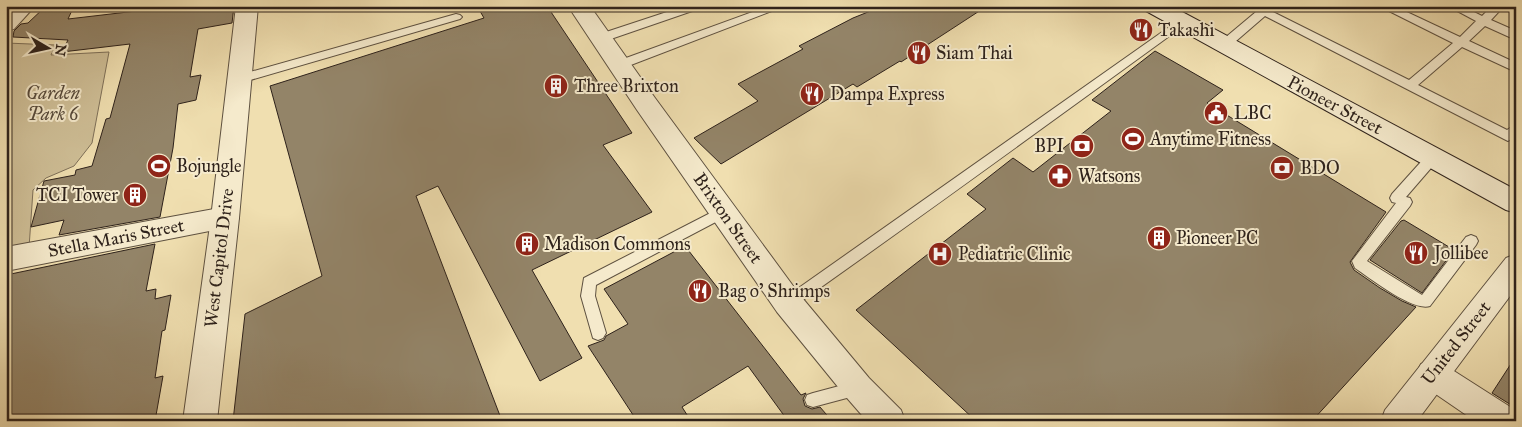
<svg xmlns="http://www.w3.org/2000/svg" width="1522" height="427" font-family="'IM FELL Great Primer',serif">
	<rect width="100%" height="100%" fill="#f0dfb0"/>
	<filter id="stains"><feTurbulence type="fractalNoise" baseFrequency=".004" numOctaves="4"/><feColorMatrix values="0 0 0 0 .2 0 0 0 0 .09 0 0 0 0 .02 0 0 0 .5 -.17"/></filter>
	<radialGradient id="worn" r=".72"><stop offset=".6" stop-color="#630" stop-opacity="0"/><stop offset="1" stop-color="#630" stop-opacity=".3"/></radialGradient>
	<path fill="#cfbf97" stroke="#7e7059" d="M 6,43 L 55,45 L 51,55 L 109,52 L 92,143 L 74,166 L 46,178 L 33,190 L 29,248 L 6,251 Z"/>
	<path fill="#938468" stroke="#2e221b" d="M 46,6 L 74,6 L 68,19 L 145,10 L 146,6 L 234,6 L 232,23 L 198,29 L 190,77 L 201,75 L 196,100 L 178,104 L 173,148 L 160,217 L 59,235 L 64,220 L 31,227 L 44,181 L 75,175 L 76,170 L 92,166 L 106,119 L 110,118 L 130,44 L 62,52 L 68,40 L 13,37 L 14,31 L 21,24 L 28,23 Z
		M 477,6 L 547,6 L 632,133 L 603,145 L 652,212 L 532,270 L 582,358 L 540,381 L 438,186 L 416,196 L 502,421 L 233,421 L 245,314 L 322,276 L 270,86 L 484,18 Z
		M 883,6 L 987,6 L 901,62 L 900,61 L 857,87 L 853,84 L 721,164 L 694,138 L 758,101 L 738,84 L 803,49 L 799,46 L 853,18 Z
		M 1155,51 L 1223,90 L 1207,103 L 1386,212 L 1350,262 L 1354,270 L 1380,288 L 1402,301 L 1416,307 L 1312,421 L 976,421 L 856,310 L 986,209 L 967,194 L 1013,158 L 1033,172 L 1111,111 L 1092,100 Z
		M 1404,220 L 1454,250 L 1422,293 L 1370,260 L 1401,221 Z
		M 155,244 L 146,291 L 156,289 L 155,299 L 171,295 L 165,330 L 162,331 L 155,378 L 163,376 L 155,421 L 6,421 L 6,275 Z
		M 685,246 L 801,395 L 806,393 L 803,399 L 805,406 L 812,409 L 820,407 L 832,421 L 788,421 L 748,366 L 682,407 L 691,421 L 637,421 L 588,346 L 604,340 L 606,336 L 628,324 L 604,289 Z
		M 1516,356 L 1516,408 L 1492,393 Z"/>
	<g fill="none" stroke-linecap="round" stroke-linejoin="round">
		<g stroke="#5e5140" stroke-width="2">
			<path id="service" d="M 685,6 L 702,6 L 701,8 L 605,41 L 601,42 L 595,38 L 597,35 Z
				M 769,6 L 785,6 L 623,68 L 619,69 L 613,65 L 615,62 Z
				M 1263,6 L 1274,6 L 1271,11 L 1409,80 L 1453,43 L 1379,6 L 1394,6 L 1460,37 L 1476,21 L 1448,6 L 1462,6 L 1482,16 L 1492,6 L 1504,6 L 1491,20 L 1516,31 L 1516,40 L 1485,26 L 1469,41 L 1516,63 L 1516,72 L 1462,47 L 1418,85 L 1507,130 L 1516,124 L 1516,136 L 1508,141 L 1504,139 L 1265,16 L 1228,48 L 1220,48 L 1218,45 L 1220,42 Z
				M 456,14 L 460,15 L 462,17 L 460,19 L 240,83 L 234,79 L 236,76 Z
				M 1182,18 L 1188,22 L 1186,24 C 1055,119 925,214 793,307 L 788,309 L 783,307 L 781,303 L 783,299 Z
				M 1433,152 L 1438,154 L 1439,157 L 1438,160 L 1406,197 L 1410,198 L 1412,202 L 1410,206 L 1367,261 L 1422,295 L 1466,237 L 1471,235 L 1476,237 L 1478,241 L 1476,245 L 1430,306 C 1413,312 1370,278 1355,268 L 1352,261 L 1396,203 L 1392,202 L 1390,198 L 1392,194 L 1428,154 Z
				M 724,206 L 729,207 L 731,211 L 729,215 L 596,285 L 595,296 L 606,333 L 603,338 L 598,340 L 593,338 L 581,296 L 584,278 Z
				M 858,381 L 864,383 L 866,388 L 864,393 L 858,395 L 813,407 L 807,405 L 805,400 L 807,395 L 813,393 Z"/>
		</g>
		<g stroke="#5e5140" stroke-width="2">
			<path id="minor" d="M 11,6 L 35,6 L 14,29 L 6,31 L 6,11 Z
				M 225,207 L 235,210 L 239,218 L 235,226 L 6,271 L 6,247 Z
				M 1432,360 L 1443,364 L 1515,410 L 1516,421 L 1475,421 L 1421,384 L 1416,374 L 1421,364 Z"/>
		</g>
		<g stroke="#5e5140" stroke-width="2">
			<path id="tertiary" d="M 236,6 L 258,6 L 239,218 L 217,421 L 183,421 L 211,218 Z
				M 568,6 L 590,6 L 655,98 L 799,294 L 869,378 L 901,410 L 905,421 L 867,421 L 847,398 L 777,312 L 637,110 Z
				M 1516,254 L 1516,288 L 1417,421 L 1381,421 L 1385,410 L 1506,258 Z"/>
		</g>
		<g stroke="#2e221b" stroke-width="2">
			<path id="secondary" d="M 1143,6 L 1171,6 L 1516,190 L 1516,213 L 1506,210 L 1146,11 Z"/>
		</g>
		<use href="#service" fill="#f5eacc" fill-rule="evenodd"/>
		<use href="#minor" fill="#f5eacc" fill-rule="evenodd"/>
		<use href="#tertiary" fill="#f5eacc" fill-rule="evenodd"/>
		<use href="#secondary" fill="#f5eacc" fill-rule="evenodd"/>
	</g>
	<defs>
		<g id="restaurant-disc" transform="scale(1.25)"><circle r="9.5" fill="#8f2418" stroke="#f5eacc"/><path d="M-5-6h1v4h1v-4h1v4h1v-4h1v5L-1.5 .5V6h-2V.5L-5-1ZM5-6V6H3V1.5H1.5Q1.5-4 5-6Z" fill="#fff"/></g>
		<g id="building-disc" transform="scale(1.25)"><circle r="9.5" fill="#8f2418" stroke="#f5eacc"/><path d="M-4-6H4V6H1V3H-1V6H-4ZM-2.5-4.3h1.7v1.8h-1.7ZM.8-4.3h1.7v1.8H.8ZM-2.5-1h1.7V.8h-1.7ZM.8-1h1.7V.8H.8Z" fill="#fff"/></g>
		<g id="civic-disc" transform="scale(1.25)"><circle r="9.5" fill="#8f2418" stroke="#f5eacc"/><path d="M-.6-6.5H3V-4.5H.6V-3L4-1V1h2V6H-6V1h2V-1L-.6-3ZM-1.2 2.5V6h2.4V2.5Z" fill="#fff"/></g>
		<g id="stadium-disc" transform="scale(1.25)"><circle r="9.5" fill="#8f2418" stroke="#f5eacc"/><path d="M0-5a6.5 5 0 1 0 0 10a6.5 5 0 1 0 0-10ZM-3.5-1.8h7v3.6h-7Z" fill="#fff"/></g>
		<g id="bank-disc" transform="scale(1.25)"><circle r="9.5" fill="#8f2418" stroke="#f5eacc"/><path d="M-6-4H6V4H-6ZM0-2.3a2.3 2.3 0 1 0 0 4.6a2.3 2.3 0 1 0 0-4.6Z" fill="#fff"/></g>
		<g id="pharmacy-disc" transform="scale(1.25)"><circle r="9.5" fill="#8f2418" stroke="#f5eacc"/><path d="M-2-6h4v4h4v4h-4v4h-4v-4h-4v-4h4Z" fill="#fff"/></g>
		<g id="hospital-disc" transform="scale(1.25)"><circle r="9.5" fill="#8f2418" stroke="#f5eacc"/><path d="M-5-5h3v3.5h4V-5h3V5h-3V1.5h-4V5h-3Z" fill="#fff"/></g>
	</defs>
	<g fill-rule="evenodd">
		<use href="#restaurant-disc" x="1141" y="30"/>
		<use href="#restaurant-disc" x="919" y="53"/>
		<use href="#building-disc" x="556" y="86"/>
		<use href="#restaurant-disc" x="812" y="94"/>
		<use href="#civic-disc" x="1216" y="113"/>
		<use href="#stadium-disc" x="1133" y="139"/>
		<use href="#bank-disc" x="1082" y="146"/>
		<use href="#stadium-disc" x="159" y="166"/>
		<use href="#bank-disc" x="1282" y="168"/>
		<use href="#pharmacy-disc" x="1060" y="176"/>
		<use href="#building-disc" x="135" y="195"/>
		<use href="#building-disc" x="1159" y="238"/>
		<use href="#building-disc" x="527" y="244"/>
		<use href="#restaurant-disc" x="1416" y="253"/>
		<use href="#hospital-disc" x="940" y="254"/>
		<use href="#restaurant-disc" x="700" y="291"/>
	</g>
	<g text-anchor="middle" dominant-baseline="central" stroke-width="4" stroke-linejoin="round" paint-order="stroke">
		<g font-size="18" fill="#2e221b" stroke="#f5eacc" text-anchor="start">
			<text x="1158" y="30">Takashi</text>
			<text x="936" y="53">Siam Thai</text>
			<text x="574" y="86">Three Brixton</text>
			<text x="830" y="94">Dampa Express</text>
			<text x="1234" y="113">LBC</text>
			<text x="1150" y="139">Anytime Fitness</text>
			<text x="1064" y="146" text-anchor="end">BPI</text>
			<text x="176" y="166">Bojungle</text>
			<text x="1300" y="168">BDO</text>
			<text x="1078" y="176">Watsons</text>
			<text x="118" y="195" text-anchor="end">TCI Tower</text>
			<text x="1176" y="238">Pioneer PC</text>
			<text x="544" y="244">Madison Commons</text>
			<text x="1434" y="253">Jollibee</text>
			<text x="958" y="254">Pediatric Clinic</text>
			<text x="718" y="291">Bag o' Shrimps</text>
		</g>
		<g font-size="18" font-style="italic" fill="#56493a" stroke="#f5eacc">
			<text x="53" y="93">Garden<tspan x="53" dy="21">Park 6</tspan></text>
		</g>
		<g font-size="18" fill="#2e221b" stroke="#f5eacc">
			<text transform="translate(1335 105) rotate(28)">Pioneer Street</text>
			<text transform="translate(728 218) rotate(55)">Brixton Street</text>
			<text transform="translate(116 238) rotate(-11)">Stella Maris Street</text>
			<text transform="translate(219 258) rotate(-83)">West Capitol Drive</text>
			<text transform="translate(1456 343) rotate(-52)">United Street</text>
		</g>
	</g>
	<rect width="1522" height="427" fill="none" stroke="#f0dfb0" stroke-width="25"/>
	<rect x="8" y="8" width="1507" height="412" fill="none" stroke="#2e221b" stroke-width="2.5"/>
	<rect x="12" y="12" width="1497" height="402" fill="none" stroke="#2e221b"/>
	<g transform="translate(48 48) rotate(99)" stroke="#f5eacc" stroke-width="4" paint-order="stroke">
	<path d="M0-4L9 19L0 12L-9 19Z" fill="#2e221b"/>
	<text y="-8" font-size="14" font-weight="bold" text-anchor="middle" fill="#2e221b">N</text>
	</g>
	<rect width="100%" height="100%" filter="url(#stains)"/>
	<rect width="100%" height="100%" fill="url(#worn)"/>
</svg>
